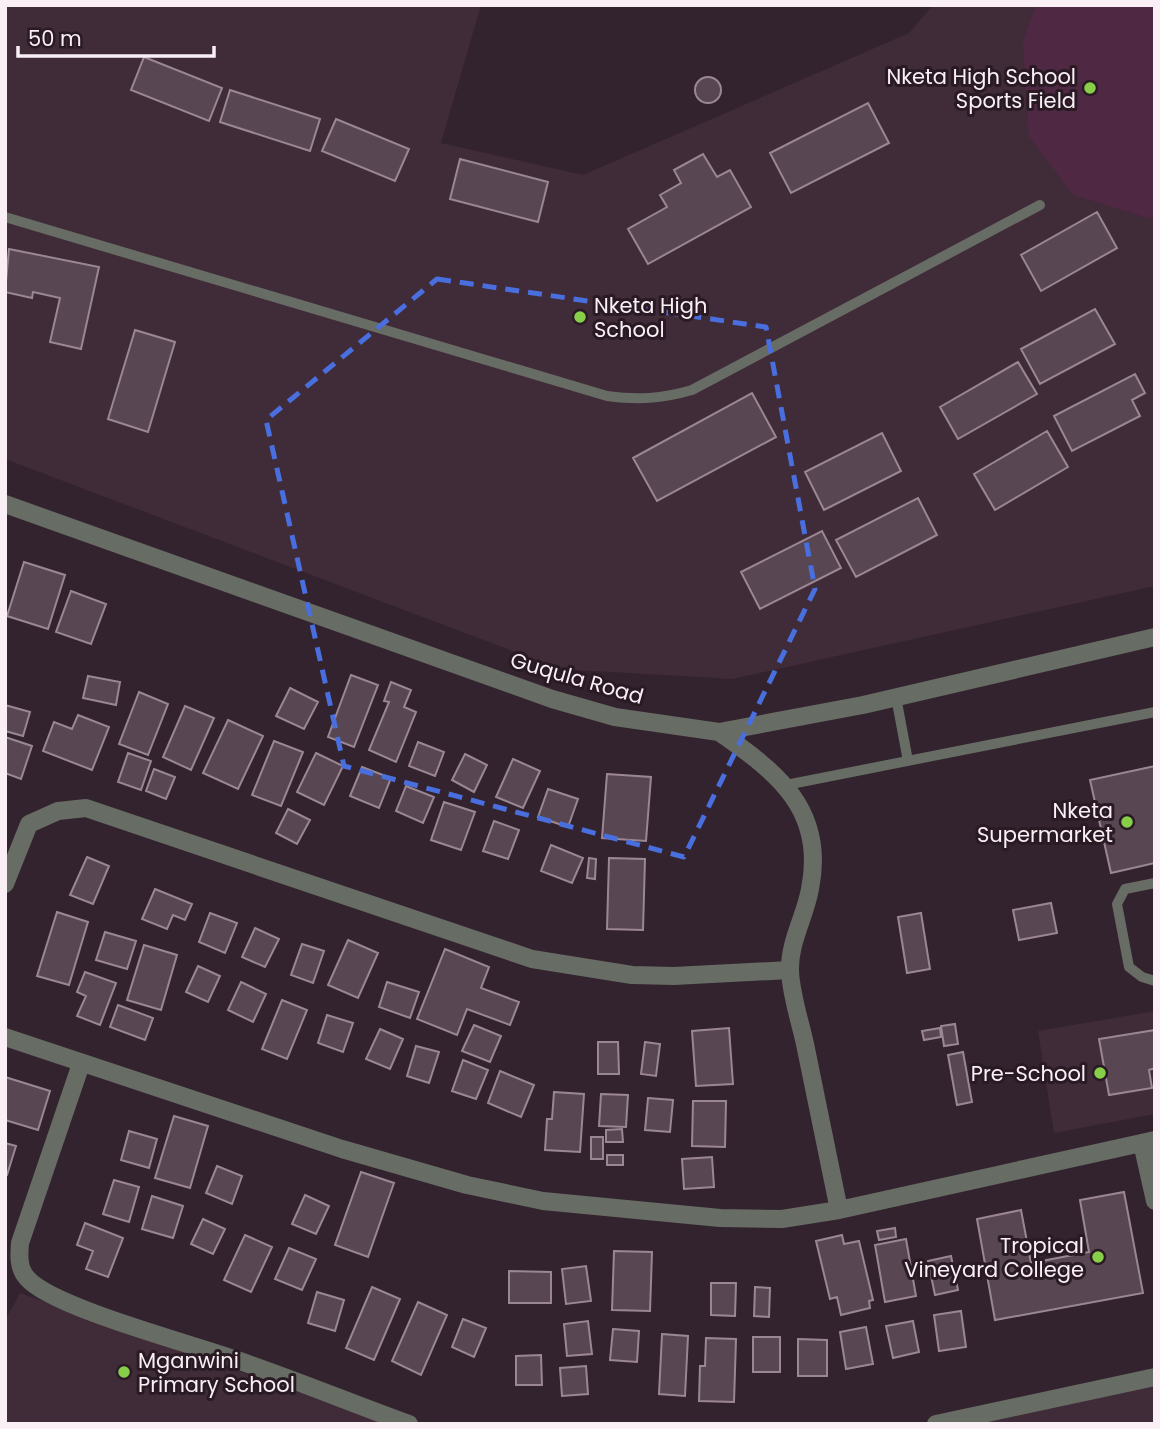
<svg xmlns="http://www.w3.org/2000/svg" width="1160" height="1429" font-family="Poppins,sans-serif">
	<rect width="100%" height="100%" fill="#33232e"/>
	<path fill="#402b39" d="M 5,5 L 481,5 L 441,143 L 583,175 L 909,33 L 933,5 L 1155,5 L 1155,586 L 732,679 L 560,669 L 5,459 Z
		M 1155,1011 L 1155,1114 L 1054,1133 L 1038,1031 Z
		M 20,1293 L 387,1424 L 5,1424 L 5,1321 Z
		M 1155,1383 L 1155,1424 L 963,1424 Z"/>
	<path fill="#4f2843" d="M 1036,5 L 1155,5 L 1155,220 L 1073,195 L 1029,136 L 1023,41 Z"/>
	<path fill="#584752" stroke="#9a8793" stroke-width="2" d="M 144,57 L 222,88 L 209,121 L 131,90 Z
		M695 90a13 13 0 1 1 26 0a13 13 0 1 1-26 0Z
		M 230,90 L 320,119 L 310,151 L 220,122 Z
		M 868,103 L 889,143 L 791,193 L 770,153 Z
		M 336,119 L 409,149 L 395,181 L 322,151 Z
		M 703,154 L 717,177 L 730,170 L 751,207 L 648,264 L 628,229 L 667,207 L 660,195 L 681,183 L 674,170 Z
		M 460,159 L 548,182 L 538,222 L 450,199 Z
		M 1097,212 L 1117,248 L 1041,291 L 1021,255 Z
		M 9,249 L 99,267 L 81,349 L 50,342 L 60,298 L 33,292 L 32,298 L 5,292 Z
		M 1095,309 L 1115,344 L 1040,384 L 1021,349 Z
		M 135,330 L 175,342 L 148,432 L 108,419 Z
		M 1018,362 L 1037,394 L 958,439 L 940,407 Z
		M 1135,374 L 1145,393 L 1132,400 L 1140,416 L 1072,451 L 1054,416 Z
		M 752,393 L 776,437 L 657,501 L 633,458 Z
		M 1047,431 L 1068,467 L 995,510 L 974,474 Z
		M 882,433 L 901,471 L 824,510 L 805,472 Z
		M 918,498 L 937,535 L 856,577 L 836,540 Z
		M 822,531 L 841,568 L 760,609 L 741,572 Z
		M 24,562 L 65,575 L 48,629 L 7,616 Z
		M 71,591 L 106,604 L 91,644 L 56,632 Z
		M 351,675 L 378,685 L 354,747 L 328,737 Z
		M 88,676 L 120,682 L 116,705 L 83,698 Z
		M 391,682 L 411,690 L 404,707 L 416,712 L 396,762 L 369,750 L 389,702 L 384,701 Z
		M 290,688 L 318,702 L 304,729 L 276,716 Z
		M 139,692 L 168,704 L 148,755 L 119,744 Z
		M 5,705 L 30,712 L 23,736 L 5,731 Z
		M 185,706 L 214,718 L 191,770 L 163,757 Z
		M 78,715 L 109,727 L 92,770 L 43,751 L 54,722 L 72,729 Z
		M 228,720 L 263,736 L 238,789 L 203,773 Z
		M 5,737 L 32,746 L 21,779 L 5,773 Z
		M 274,741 L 303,752 L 281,806 L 252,795 Z
		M 418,742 L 444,752 L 435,776 L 409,766 Z
		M 128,753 L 151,761 L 141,790 L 118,782 Z
		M 316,753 L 343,766 L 324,805 L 297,792 Z
		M 465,754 L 487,765 L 474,792 L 452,780 Z
		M 513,759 L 540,771 L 523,808 L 496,797 Z
		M 1155,766 L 1155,863 L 1111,873 L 1090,780 Z
		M 362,767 L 391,778 L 379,808 L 350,796 Z
		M 154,769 L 175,777 L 166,799 L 146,791 Z
		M 607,774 L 651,777 L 646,841 L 602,838 Z
		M 406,786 L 434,797 L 423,823 L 396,811 Z
		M 548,789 L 578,799 L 568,827 L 538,817 Z
		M 444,802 L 475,812 L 461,850 L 431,840 Z
		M 288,809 L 310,820 L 297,844 L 276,833 Z
		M 494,821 L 519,830 L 508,859 L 483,851 Z
		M 551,845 L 583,858 L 572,883 L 541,871 Z
		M 87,857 L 109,866 L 93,904 L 70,895 Z
		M 589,858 L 596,859 L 595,879 L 587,878 Z
		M 609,858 L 645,859 L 643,930 L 607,929 Z
		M 155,889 L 192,904 L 185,920 L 173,915 L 167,929 L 142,919 Z
		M 1051,903 L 1057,933 L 1019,940 L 1013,910 Z
		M 57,912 L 88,922 L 69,985 L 37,976 Z
		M 210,913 L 237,923 L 225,953 L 199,942 Z
		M 921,913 L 930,969 L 907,973 L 898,917 Z
		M 255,928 L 279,939 L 265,967 L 242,957 Z
		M 105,932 L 136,941 L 127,969 L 96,960 Z
		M 348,940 L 378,953 L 358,998 L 328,985 Z
		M 302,944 L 324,951 L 313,983 L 291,975 Z
		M 144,945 L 177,955 L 161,1010 L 127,1000 Z
		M 445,949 L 489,967 L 481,988 L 519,1002 L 510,1025 L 467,1009 L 457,1035 L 417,1019 Z
		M 198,966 L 220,976 L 208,1002 L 186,992 Z
		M 85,972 L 116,983 L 100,1025 L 77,1016 L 86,996 L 77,992 Z
		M 241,982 L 266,994 L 253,1022 L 228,1010 Z
		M 387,982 L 419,992 L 410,1018 L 379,1007 Z
		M 282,1000 L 307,1010 L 287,1059 L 262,1049 Z
		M 118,1005 L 153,1018 L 145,1040 L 110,1027 Z
		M 327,1015 L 353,1023 L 343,1052 L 318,1043 Z
		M 955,1024 L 958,1044 L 944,1046 L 941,1026 Z
		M 474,1025 L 501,1036 L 490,1062 L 462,1051 Z
		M 729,1028 L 733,1084 L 696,1086 L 692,1031 Z
		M 940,1028 L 941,1037 L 924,1040 L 922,1031 Z
		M 380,1029 L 403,1039 L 390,1069 L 366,1059 Z
		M 1155,1030 L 1155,1068 L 1149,1070 L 1152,1088 L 1109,1095 L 1099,1039 Z
		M 598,1042 L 618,1042 L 619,1074 L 598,1074 Z
		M 645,1042 L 660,1044 L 656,1076 L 641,1074 Z
		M 416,1046 L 439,1052 L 429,1083 L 407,1076 Z
		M 963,1052 L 972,1102 L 957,1105 L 948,1055 Z
		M 463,1060 L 488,1070 L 476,1099 L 452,1091 Z
		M 500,1071 L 534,1085 L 521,1117 L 488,1103 Z
		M 5,1077 L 50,1091 L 38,1130 L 5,1120 Z
		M 554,1092 L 584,1094 L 580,1152 L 545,1150 L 547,1119 L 552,1119 Z
		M 601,1094 L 628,1095 L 626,1127 L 599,1126 Z
		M 648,1098 L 673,1100 L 670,1132 L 645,1130 Z
		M 693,1101 L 726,1101 L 725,1147 L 692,1146 Z
		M 174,1116 L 208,1126 L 190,1188 L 155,1178 Z
		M 622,1129 L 623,1142 L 606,1142 L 606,1130 Z
		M 129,1131 L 157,1139 L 149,1168 L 121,1160 Z
		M 591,1137 L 603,1137 L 603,1159 L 591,1159 Z
		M 5,1143 L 16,1146 L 7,1175 L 5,1175 Z
		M 607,1155 L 623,1155 L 623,1165 L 607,1165 Z
		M 712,1157 L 714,1187 L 684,1189 L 682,1159 Z
		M 217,1166 L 242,1176 L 232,1204 L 206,1193 Z
		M 361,1172 L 394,1183 L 368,1257 L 335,1245 Z
		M 114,1180 L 139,1187 L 129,1222 L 103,1214 Z
		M 1124,1192 L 1143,1293 L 995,1320 L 977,1219 L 1021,1210 L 1031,1263 L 1089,1252 L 1080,1200 Z
		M 305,1195 L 329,1206 L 316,1234 L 292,1224 Z
		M 152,1196 L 183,1206 L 173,1238 L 142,1229 Z
		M 203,1219 L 225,1229 L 213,1254 L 191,1244 Z
		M 85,1223 L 123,1238 L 108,1277 L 86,1269 L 93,1251 L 77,1245 Z
		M 895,1228 L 896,1237 L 879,1240 L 877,1231 Z
		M 245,1235 L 272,1247 L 251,1292 L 224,1280 Z
		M 842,1235 L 844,1244 L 859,1241 L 873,1300 L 869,1301 L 870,1308 L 841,1315 L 837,1297 L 830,1299 L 816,1241 Z
		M 906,1239 L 916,1296 L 885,1302 L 875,1245 Z
		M 289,1248 L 316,1259 L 302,1290 L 275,1279 Z
		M 614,1251 L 652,1252 L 650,1311 L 612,1310 Z
		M 951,1256 L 958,1290 L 935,1295 L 928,1261 Z
		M 586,1266 L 591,1301 L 566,1304 L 562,1269 Z
		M 509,1271 L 551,1272 L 551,1303 L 509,1303 Z
		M 711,1283 L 736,1283 L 735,1316 L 711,1315 Z
		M 372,1287 L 400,1299 L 374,1360 L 346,1348 Z
		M 755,1287 L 770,1288 L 769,1317 L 754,1316 Z
		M 317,1292 L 344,1300 L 335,1331 L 308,1323 Z
		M 418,1302 L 447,1315 L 421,1375 L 392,1361 Z
		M 961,1311 L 966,1347 L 939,1351 L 934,1315 Z
		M 463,1319 L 486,1328 L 474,1357 L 452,1347 Z
		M 588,1321 L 592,1354 L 567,1356 L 564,1324 Z
		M 913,1321 L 919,1352 L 893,1358 L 886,1326 Z
		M 866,1327 L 873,1364 L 846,1369 L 840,1332 Z
		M 613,1329 L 639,1331 L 637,1362 L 610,1360 Z
		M 662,1334 L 688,1336 L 685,1396 L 659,1394 Z
		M 753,1337 L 780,1337 L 780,1372 L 753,1372 Z
		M 706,1338 L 736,1339 L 734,1402 L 699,1401 L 700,1366 L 705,1366 Z
		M 798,1339 L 827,1340 L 827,1376 L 798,1376 Z
		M 541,1355 L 542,1385 L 516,1385 L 516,1356 Z
		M 586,1366 L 588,1394 L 562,1396 L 560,1368 Z"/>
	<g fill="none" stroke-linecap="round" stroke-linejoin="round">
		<path stroke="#676c64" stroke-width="10" d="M 5,217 L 607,396 C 638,400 661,399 692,390 L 1040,205
			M 896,697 L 908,761
			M 786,785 L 1155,712
			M 1155,883 L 1125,889 L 1117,904 L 1129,967 L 1142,977 L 1155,981"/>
		<path stroke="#676c64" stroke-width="18" d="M 5,504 L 552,699 L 615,717 L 719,732 L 863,705 L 1155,637
			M 719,732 C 777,772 826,810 810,889 C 805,917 789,942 790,971 C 791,995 800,1021 805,1044 C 816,1099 828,1155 839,1210
			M 5,884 L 29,824 L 58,811 L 86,808 L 532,959 L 632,975 L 674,976 L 790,970
			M 5,1037 L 342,1149 L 467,1185 L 543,1201 L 720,1218 L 782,1219 L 839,1210 L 1155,1140
			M 81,1064 L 20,1243 C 19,1255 18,1268 27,1278 C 51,1307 192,1344 234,1359 C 293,1379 351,1403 409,1424
			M 1142,1143 L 1155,1201
			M 936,1424 L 1155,1377"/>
	</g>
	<path fill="none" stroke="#496ede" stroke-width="5" stroke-dasharray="14 9" stroke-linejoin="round" d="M 437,279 L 766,327 L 815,589 L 684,857 L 344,766 L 266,420 Z"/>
	<g fill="#88cf49" stroke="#291a24" stroke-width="2.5">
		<circle cx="1090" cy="88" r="7"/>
		<circle cx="580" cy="317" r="7"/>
		<circle cx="1127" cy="822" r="7"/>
		<circle cx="1100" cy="1073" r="7"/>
		<circle cx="1098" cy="1257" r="7"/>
		<circle cx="124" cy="1372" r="7"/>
	</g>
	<g text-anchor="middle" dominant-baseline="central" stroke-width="6" stroke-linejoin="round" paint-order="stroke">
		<g font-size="21" fill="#f9eff5" stroke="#291a24" text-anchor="end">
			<text x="1076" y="76">Nketa High School<tspan x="1076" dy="24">Sports Field</tspan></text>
			<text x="594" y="305" text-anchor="start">Nketa High<tspan x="594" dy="24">School</tspan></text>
			<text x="1113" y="810">Nketa<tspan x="1113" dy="24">Supermarket</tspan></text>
			<text x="1086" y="1073">Pre-School</text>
			<text x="1084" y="1245">Tropical<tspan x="1084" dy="24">Vineyard College</tspan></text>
			<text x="138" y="1360" text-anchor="start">Mganwini<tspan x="138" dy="24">Primary School</tspan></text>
		</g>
		<g font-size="21" fill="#f9eff5" stroke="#291a24">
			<text transform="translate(577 678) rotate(16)">Guqula Road</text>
		</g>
	</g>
	<rect width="1160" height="1429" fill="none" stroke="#f9eff5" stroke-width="14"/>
	<path d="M18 46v10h196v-10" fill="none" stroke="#f9eff5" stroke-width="3.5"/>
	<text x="28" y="46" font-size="21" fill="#f9eff5" stroke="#291a24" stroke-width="5" paint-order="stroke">50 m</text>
</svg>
